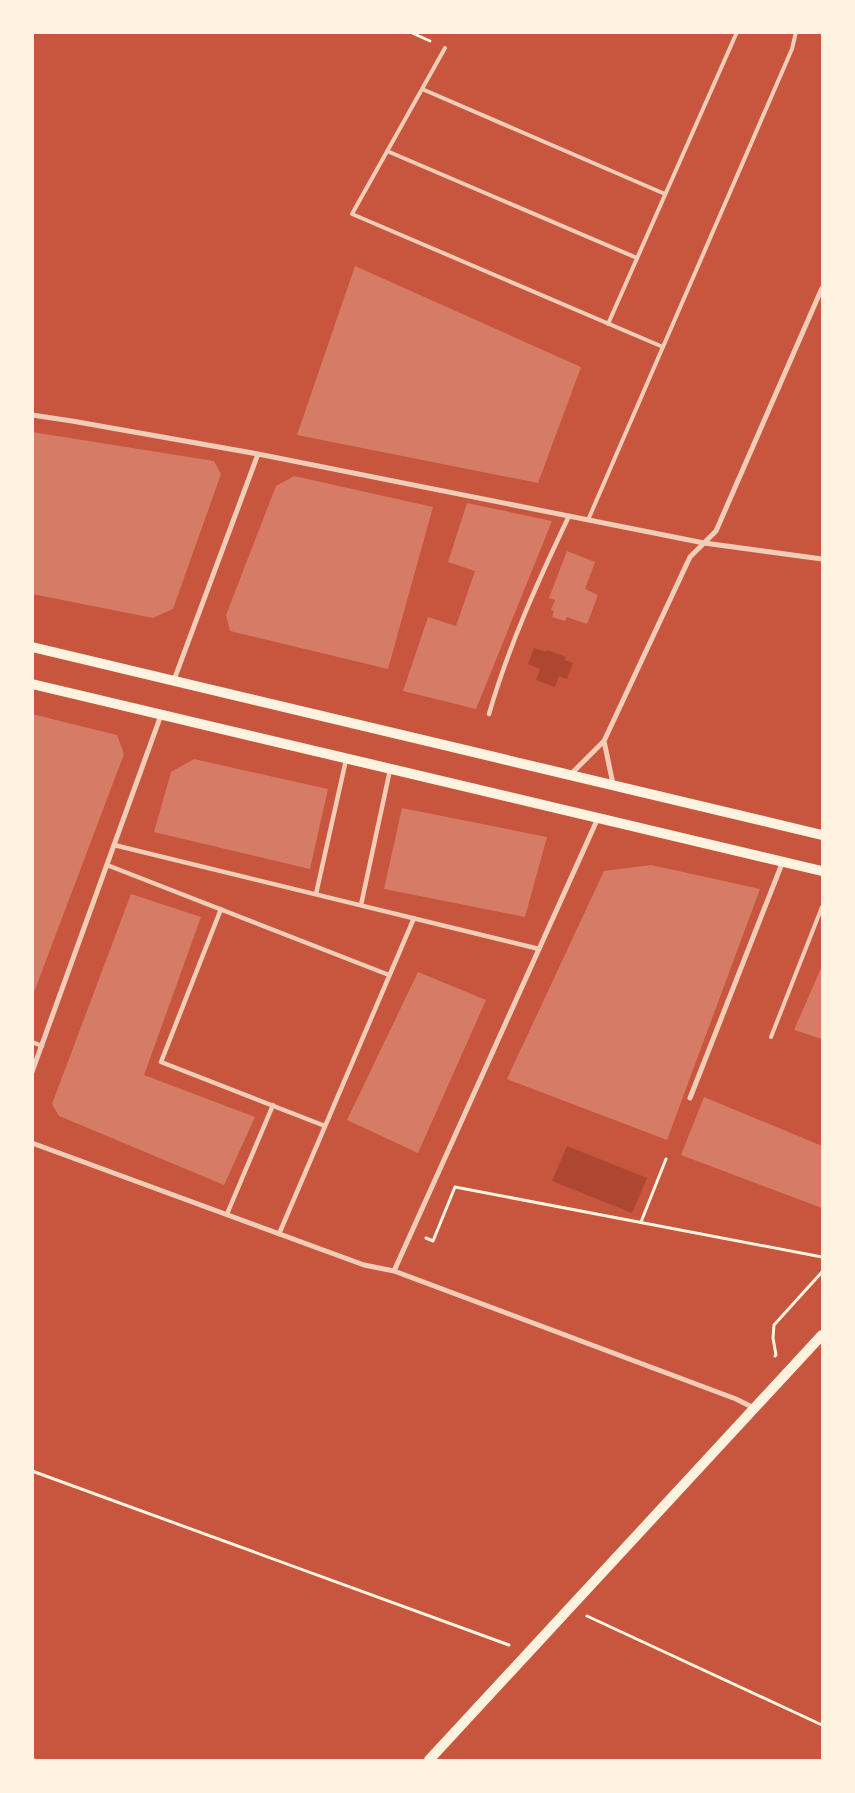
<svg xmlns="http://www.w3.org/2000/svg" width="855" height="1793" font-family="'Public Sans',sans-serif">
	<rect width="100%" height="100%" fill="#c8553d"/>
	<path fill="#ae4732" d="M 534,648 L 546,652 L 547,650 L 566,657 L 565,660 L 573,663 L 567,679 L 559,676 L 555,687 L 536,680 L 540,669 L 528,664 Z
		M 567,1146 L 647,1178 L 632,1213 L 552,1181 Z"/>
	<path fill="#d67c66" d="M 355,266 L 581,367 L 538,483 L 297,435 Z
		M 32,432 L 214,461 L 221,474 L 173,609 L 153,618 L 32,594 Z
		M 294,476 L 433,507 L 388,669 L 230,631 L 226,615 L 276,486 Z
		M 467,503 L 552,521 L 476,709 L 403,691 L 428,617 L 456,626 L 475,571 L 448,562 Z
		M 567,551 L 595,562 L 585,589 L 598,595 L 587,624 L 567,617 L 565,621 L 552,617 L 554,611 L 551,610 L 555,600 L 549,598 Z
		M 32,714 L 117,735 L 124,754 L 33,995 Z
		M 194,759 L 328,789 L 310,869 L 154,832 L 171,772 Z
		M 402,808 L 547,837 L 525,917 L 384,889 Z
		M 651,865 L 760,889 L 667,1140 L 507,1079 L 604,871 Z
		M 131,894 L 201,917 L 144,1075 L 255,1117 L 224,1185 L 59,1116 L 52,1104 Z
		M 822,966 L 822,1039 L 794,1030 Z
		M 418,972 L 486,1000 L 418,1153 L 347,1120 Z
		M 704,1097 L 822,1146 L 822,1208 L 681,1155 Z"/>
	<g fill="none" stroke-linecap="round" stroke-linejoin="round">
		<path stroke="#fff3e0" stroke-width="3" d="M 410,32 L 430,41
			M 641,1222 L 666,1159
			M 426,1238 L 433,1241 L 455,1187 L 822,1257
			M 775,1356 L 776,1355 L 773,1338 L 774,1325 L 822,1272
			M 32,1471 L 509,1645
			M 587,1616 L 822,1725
			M 32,1760 L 35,1760"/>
		<path stroke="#f1ccb7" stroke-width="4" d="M 445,48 L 352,214 L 663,347
			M 422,89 L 665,194
			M 387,151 L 637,258
			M 608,324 L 737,32
			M 588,520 L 792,49 L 796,32
			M 771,1037 L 822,907"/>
		<path stroke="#f1ccb7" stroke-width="4.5" d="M 489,714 C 509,645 538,581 569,516
			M 114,845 L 539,949
			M 107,865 L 389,975
			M 316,894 L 346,760
			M 361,905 L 390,770
			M 221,909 L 161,1062 L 325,1126
			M 32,1042 L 42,1046
			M 227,1214 L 273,1105
			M 279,1234 L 414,918"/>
		<path stroke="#f1ccb7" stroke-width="5" d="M 32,415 L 72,421 L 258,454 L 704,543 L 822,559
			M 174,680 L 258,454
			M 604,741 L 613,784
			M 571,774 L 604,741 L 690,557 L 716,531 L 822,288
			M 32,1072 L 161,715
			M 690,1098 L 783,861
			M 32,1143 L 364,1265 L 394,1271 L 736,1399 L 754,1408
			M 394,1271 L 598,818"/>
		<path stroke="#fff3e0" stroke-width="10" d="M 32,647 L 822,835
			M 32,684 L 822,871
			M 429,1760 L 822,1335"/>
	</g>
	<rect width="855" height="1793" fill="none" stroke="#fff3e0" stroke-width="68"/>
</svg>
